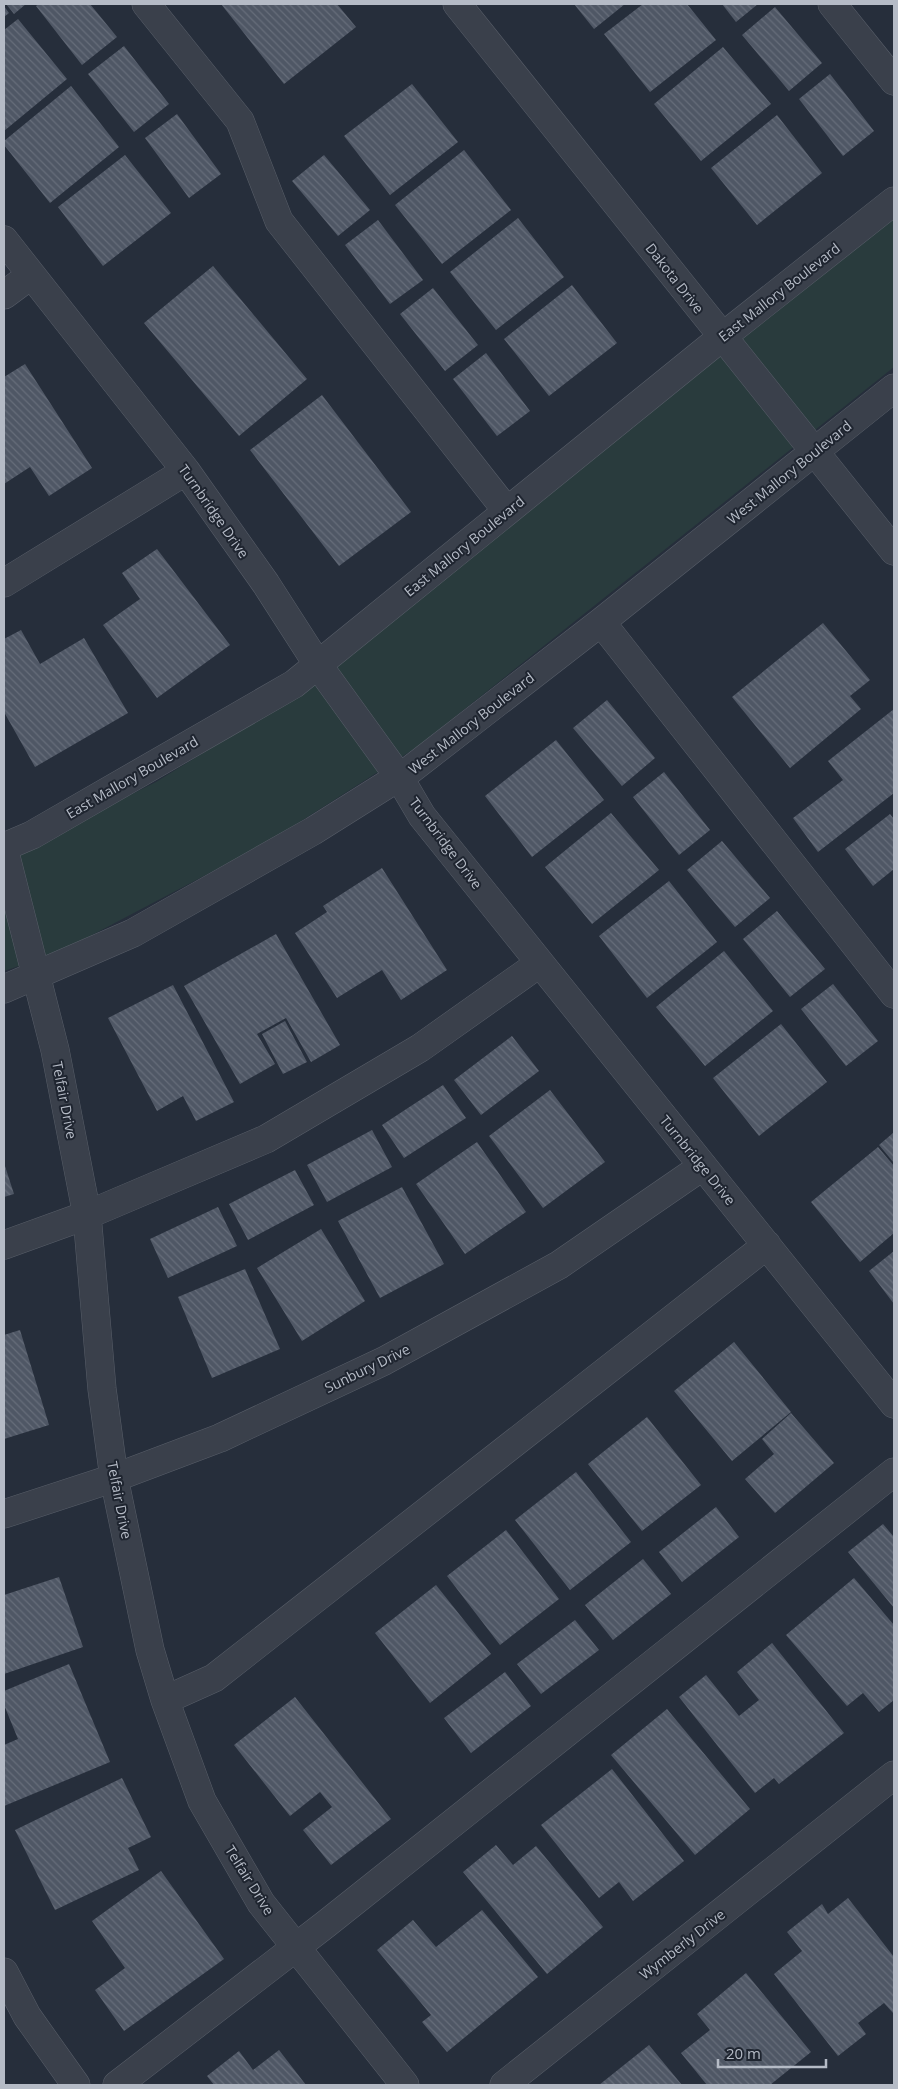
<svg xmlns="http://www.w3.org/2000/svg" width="898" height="2089" font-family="'Open Sans',sans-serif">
	<defs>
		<pattern id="building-back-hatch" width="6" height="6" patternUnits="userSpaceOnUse" patternTransform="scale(1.25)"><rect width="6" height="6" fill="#4f5765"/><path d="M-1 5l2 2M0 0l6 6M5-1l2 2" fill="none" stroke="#666d7a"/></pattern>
	</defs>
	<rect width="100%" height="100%" fill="#262e3b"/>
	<path fill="#293b3d" d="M 894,218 L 894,367 L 417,747 L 270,841 L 58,953 L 4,971 L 4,858 L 156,782 L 316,683 L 611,444 Z"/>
	<path fill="url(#building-back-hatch)" d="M 6,4 L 26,4 L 14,14 Z
		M 39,4 L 90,4 L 117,37 L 82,65 L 36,6 Z
		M 221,4 L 337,4 L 356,27 L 284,84 Z
		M 574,4 L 625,4 L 594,29 Z
		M 643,4 L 687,4 L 716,40 L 650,92 L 604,34 Z
		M 722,4 L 758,4 L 736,22 Z
		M 4,6 L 9,13 L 4,17 Z
		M 775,7 L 822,63 L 789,91 L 742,35 Z
		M 18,19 L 67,79 L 4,131 L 4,30 Z
		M 124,46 L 169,104 L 134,132 L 88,74 Z
		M 723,47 L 771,104 L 701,161 L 654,104 Z
		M 830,74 L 874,131 L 843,156 L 799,99 Z
		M 412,84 L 458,142 L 390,195 L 344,136 Z
		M 71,86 L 119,147 L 50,203 L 4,145 L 4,141 Z
		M 177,114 L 221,174 L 189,198 L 145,138 Z
		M 777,115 L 822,173 L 757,225 L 711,168 Z
		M 464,150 L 511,210 L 442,264 L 395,205 Z
		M 125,155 L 171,213 L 103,266 L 58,207 Z
		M 324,155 L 370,210 L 338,236 L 292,181 Z
		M 518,218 L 564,277 L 496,330 L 450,272 Z
		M 378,220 L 423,280 L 390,304 L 345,245 Z
		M 213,266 L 307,379 L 239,436 L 144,323 Z
		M 572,285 L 617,343 L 549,396 L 504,339 Z
		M 433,288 L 478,345 L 445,371 L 400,314 Z
		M 486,353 L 530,411 L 497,436 L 453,379 Z
		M 25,364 L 92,468 L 49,496 L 30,467 L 4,484 L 4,377 Z
		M 322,395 L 411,512 L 339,566 L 250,450 Z
		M 157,549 L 230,645 L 157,698 L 103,625 L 140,599 L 122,573 Z
		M 823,623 L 870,680 L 850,696 L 861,709 L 790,768 L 732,697 Z
		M 21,630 L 40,664 L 84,638 L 128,713 L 35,767 L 4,712 L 4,639 Z
		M 607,700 L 655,758 L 622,786 L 573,728 Z
		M 894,709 L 894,793 L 818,852 L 793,818 L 843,780 L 828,761 Z
		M 556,740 L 604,800 L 532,857 L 485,796 Z
		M 664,772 L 710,830 L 679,855 L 633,797 Z
		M 611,813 L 659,870 L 592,924 L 545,867 Z
		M 890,814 L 894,819 L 894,869 L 873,886 L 845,849 Z
		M 722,841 L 770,898 L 735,927 L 687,870 Z
		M 382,868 L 447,970 L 401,1000 L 382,970 L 337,998 L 295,933 L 327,912 L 323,906 Z
		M 669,881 L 717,942 L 647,998 L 599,936 Z
		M 777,911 L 825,969 L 790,997 L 743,939 Z
		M 276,934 L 340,1045 L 311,1062 L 286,1018 L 257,1034 L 275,1064 L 240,1084 L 184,986 Z
		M 724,951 L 773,1011 L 705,1066 L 656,1007 Z
		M 833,984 L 878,1041 L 846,1066 L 801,1009 Z
		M 173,985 L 234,1102 L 196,1121 L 183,1096 L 157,1111 L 108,1018 Z
		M 285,1021 L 307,1062 L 283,1074 L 262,1034 Z
		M 781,1024 L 827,1082 L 759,1136 L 713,1078 Z
		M 512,1036 L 539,1071 L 481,1115 L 454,1080 Z
		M 443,1085 L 466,1118 L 404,1158 L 382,1125 Z
		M 550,1090 L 605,1162 L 543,1208 L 489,1136 Z
		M 372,1130 L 392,1167 L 327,1202 L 307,1165 Z
		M 893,1133 L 894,1134 L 894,1163 L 879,1145 Z
		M 477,1142 L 526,1212 L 465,1254 L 416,1184 Z
		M 878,1147 L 894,1166 L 894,1233 L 860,1262 L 811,1202 Z
		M 4,1163 L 14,1194 L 4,1197 Z
		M 295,1170 L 314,1205 L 248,1240 L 229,1204 Z
		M 402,1187 L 444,1264 L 380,1298 L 338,1221 Z
		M 218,1207 L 237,1246 L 168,1278 L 150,1239 Z
		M 321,1229 L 365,1301 L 302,1341 L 257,1268 Z
		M 894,1251 L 894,1304 L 869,1271 Z
		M 245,1269 L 280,1349 L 212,1378 L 178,1297 Z
		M 20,1330 L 49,1425 L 4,1439 L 4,1335 Z
		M 734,1342 L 791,1412 L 732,1461 L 674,1391 Z
		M 791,1413 L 834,1463 L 775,1513 L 745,1479 L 774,1454 L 762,1439 Z
		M 647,1417 L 701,1485 L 642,1531 L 588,1464 Z
		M 576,1472 L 631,1542 L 570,1590 L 515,1520 Z
		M 716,1507 L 739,1537 L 682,1582 L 659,1552 Z
		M 883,1524 L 894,1537 L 894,1608 L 848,1552 Z
		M 506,1530 L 559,1599 L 500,1645 L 447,1576 Z
		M 643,1559 L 671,1594 L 613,1640 L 585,1605 Z
		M 59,1577 L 83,1647 L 4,1674 L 4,1595 Z
		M 854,1578 L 894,1625 L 894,1700 L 879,1712 L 863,1693 L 847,1706 L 786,1635 Z
		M 436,1585 L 491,1654 L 430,1703 L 375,1633 Z
		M 575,1620 L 599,1650 L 541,1694 L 517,1664 Z
		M 772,1643 L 844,1733 L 779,1784 L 774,1778 L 755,1793 L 679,1697 L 706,1675 L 739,1716 L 759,1700 L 737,1672 Z
		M 69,1664 L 110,1762 L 4,1806 L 4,1745 L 18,1739 L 4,1705 L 4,1691 Z
		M 505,1672 L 531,1706 L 471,1753 L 444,1718 Z
		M 295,1697 L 391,1819 L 331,1865 L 303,1830 L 332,1807 L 320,1792 L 290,1816 L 234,1745 Z
		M 667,1709 L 750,1809 L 695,1855 L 611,1755 Z
		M 612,1769 L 684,1861 L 633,1901 L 619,1882 L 599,1898 L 541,1825 Z
		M 122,1778 L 151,1837 L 128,1848 L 139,1870 L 55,1910 L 15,1830 Z
		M 496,1845 L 513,1865 L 536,1846 L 603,1927 L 547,1974 L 463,1872 Z
		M 161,1871 L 224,1959 L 124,2031 L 95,1990 L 125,1968 L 92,1921 Z
		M 848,1898 L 894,1957 L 894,2012 L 893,2013 L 884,2003 L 858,2023 L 866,2034 L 838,2056 L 774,1974 L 802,1951 L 787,1932 L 822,1904 L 828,1914 Z
		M 482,1910 L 538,1977 L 447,2052 L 422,2022 L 431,2015 L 377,1950 L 413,1920 L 436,1947 Z
		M 746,1973 L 811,2052 L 770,2085 L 707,2085 L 681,2053 L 710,2030 L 697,2014 Z
		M 649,2045 L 682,2085 L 599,2085 Z
		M 279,2050 L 306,2085 L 214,2085 L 207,2076 L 239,2051 L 253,2070 Z"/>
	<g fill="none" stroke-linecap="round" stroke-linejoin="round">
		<g stroke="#585e69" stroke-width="29">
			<path id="minor" d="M 146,4 L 240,121 L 279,221 L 507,511
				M 457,4 L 894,551
				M 832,4 L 894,81
				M 4,240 L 186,471 L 266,584 L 318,665 L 399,777 L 422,816 L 894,1404
				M 4,295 L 31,275
				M 4,583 L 186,471
				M 601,622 L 894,994
				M 4,847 L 32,835 L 294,684 L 722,337 L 894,201
				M 4,849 L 55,1050 L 87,1215 L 102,1389 L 114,1478 L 150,1650 L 165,1700 L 202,1801 L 261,1903 L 405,2085
				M 4,989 L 133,933 L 313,831 L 410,770 L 601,622 L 894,388
				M 4,1245 L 87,1215 L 266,1139 L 420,1048 L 540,963
				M 4,1514 L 114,1478 L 220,1438 L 384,1361 L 559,1265 L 703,1166
				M 165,1700 L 214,1678 L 767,1245
				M 4,1972 L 27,2016 L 76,2085
				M 117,2085 L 326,1924 L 894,1472
				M 504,2085 L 894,1775"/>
		</g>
		<use href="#minor" stroke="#3a404b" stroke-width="28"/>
	</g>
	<g text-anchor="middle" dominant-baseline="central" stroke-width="4" stroke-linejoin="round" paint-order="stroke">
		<g font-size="14" fill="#b5bbc6" stroke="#1f2530">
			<text transform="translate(675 278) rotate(52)">Dakota Drive</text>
			<text transform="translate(779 292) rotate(-38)">East Mallory Boulevard</text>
			<text transform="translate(789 472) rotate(-39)">West Mallory Boulevard</text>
			<text transform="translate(214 511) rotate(55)">Turnbridge Drive</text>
			<text transform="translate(464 546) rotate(-39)">East Mallory Boulevard</text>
			<text transform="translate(471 723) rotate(-38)">West Mallory Boulevard</text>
			<text transform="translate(132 777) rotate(-30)">East Mallory Boulevard</text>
			<text transform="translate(446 843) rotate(53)">Turnbridge Drive</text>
			<text transform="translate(65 1100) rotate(79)">Telfair Drive</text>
			<text transform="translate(698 1160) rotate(51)">Turnbridge Drive</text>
			<text transform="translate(367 1368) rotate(-26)">Sunbury Drive</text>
			<text transform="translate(120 1500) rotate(79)">Telfair Drive</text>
			<text transform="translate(250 1880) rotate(58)">Telfair Drive</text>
			<text transform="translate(682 1944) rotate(-38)">Wymberly Drive</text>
		</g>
	</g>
	<rect width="898" height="2089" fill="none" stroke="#b5bbc6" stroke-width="10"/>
	<path d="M718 2059v8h108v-8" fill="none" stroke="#b5bbc6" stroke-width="2.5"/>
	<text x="726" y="2059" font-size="15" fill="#b5bbc6" stroke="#1f2530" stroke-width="4" paint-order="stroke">20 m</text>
</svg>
